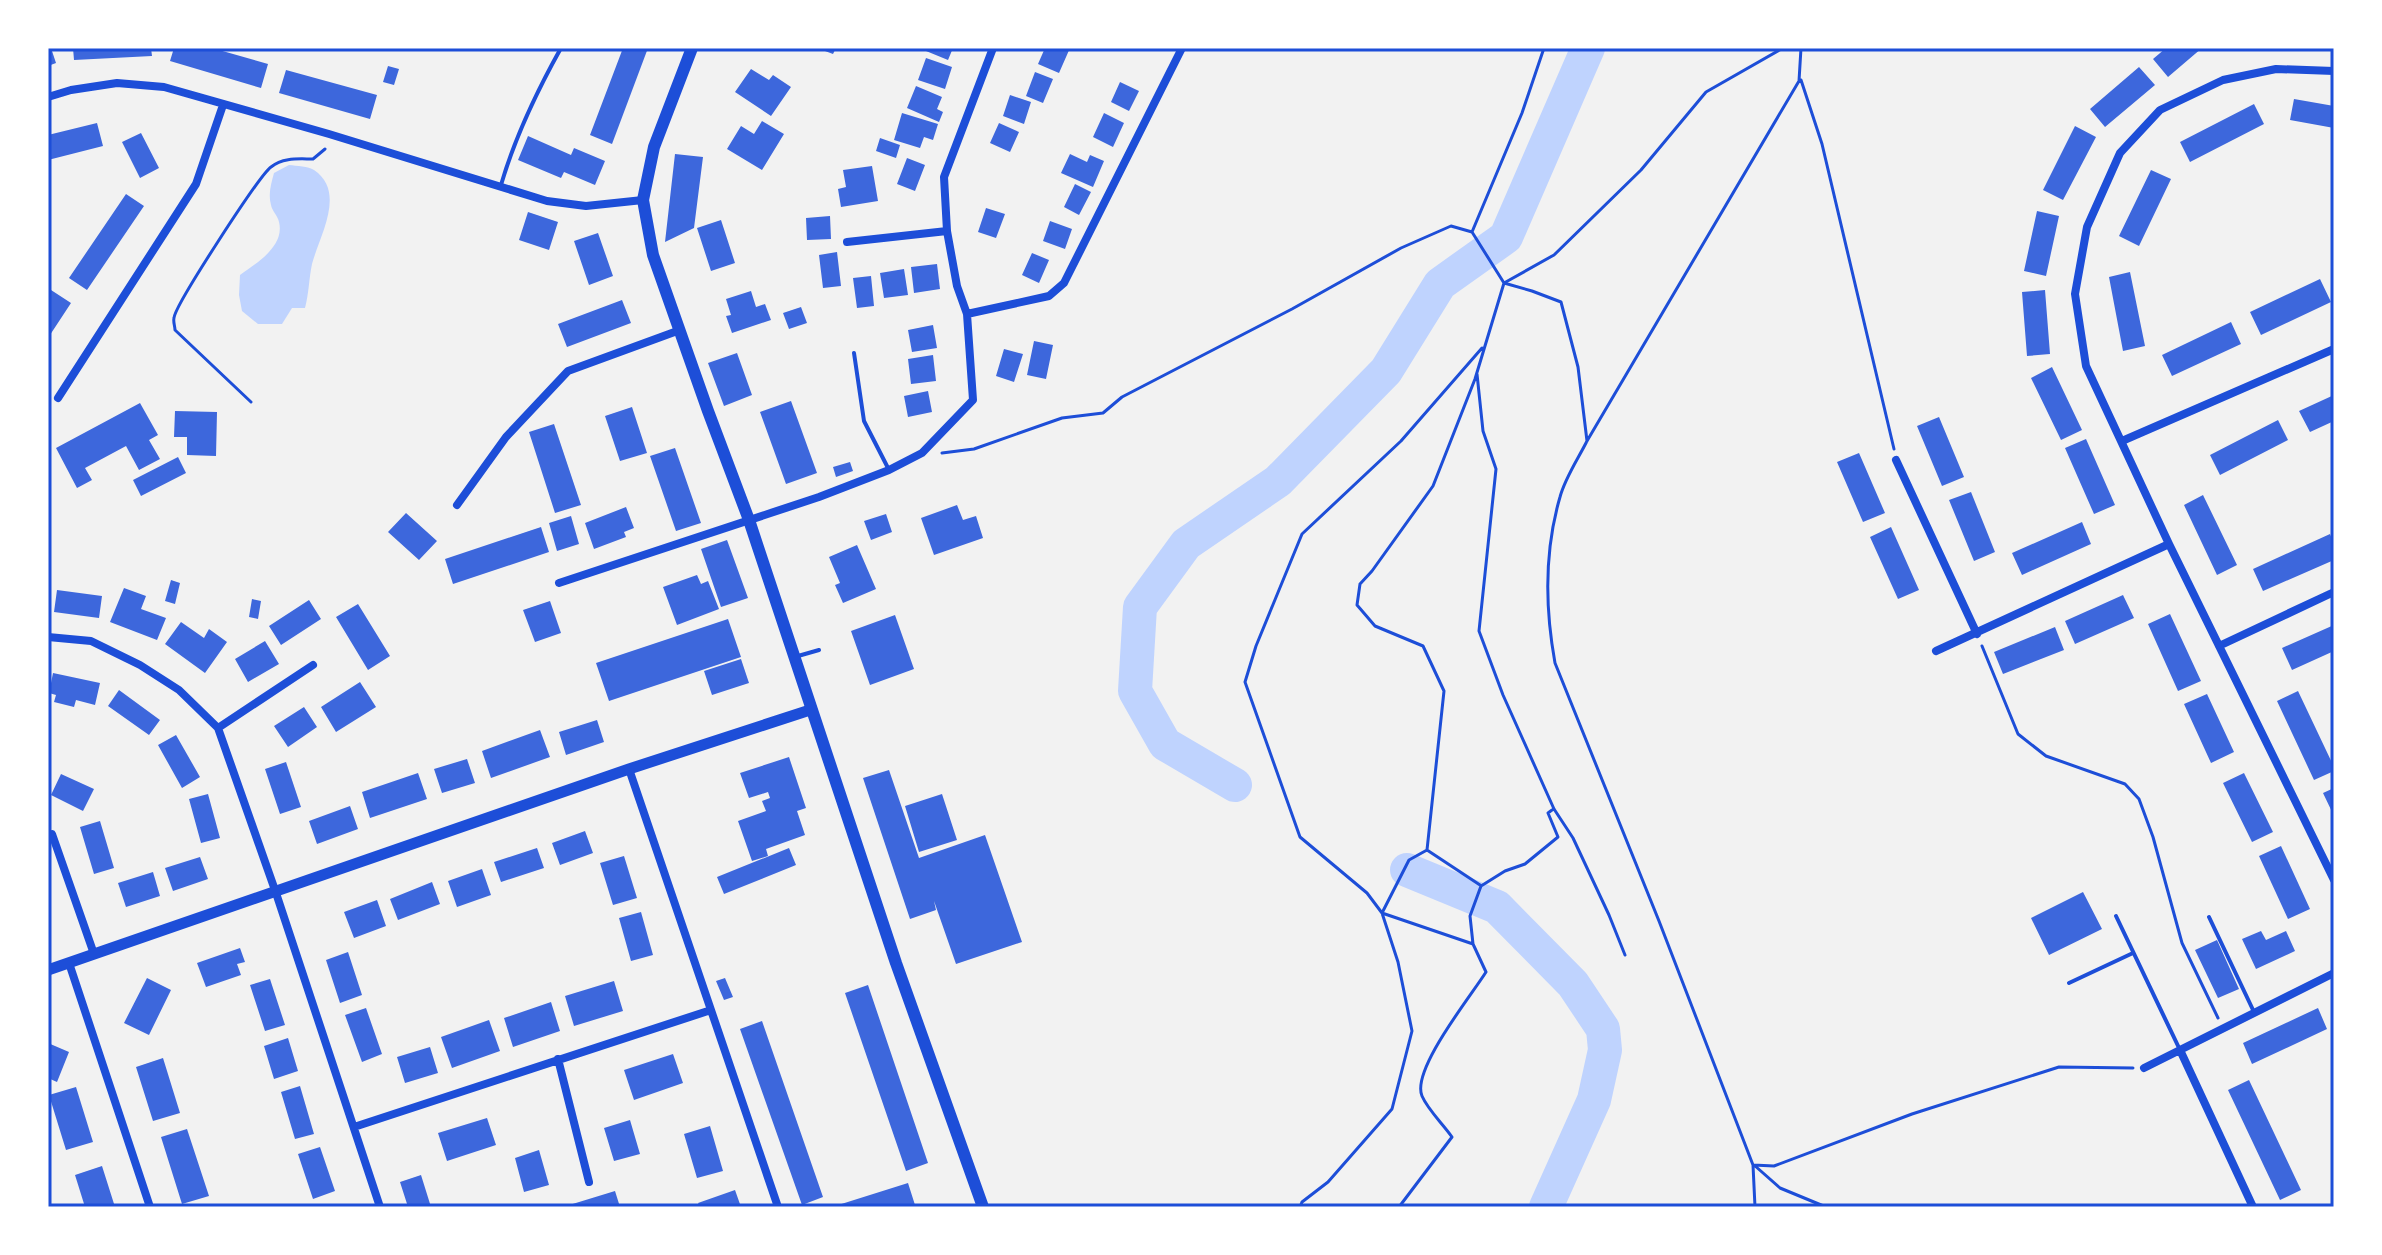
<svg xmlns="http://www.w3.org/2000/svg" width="2382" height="1255" font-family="'Varela Round',sans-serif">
	<rect width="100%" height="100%" fill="#f2f2f2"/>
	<path fill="#bfd3fe" d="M 289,165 C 297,166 308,166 314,170 C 347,192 319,237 312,264 C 309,278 309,293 305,308 L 292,308 L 282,324 L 258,324 L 242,311 L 239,295 L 240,275 C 257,263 285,246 279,222 C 278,216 272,211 271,205 C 268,194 271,184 274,173 Z"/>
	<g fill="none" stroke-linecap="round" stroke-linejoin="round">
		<path stroke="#bfd3fe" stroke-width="34" d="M 1235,785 L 1165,744 L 1135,691 L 1140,607 L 1186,544 L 1278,481 L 1386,371 L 1440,284 L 1506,237 L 1588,48
			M 1407,870 L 1497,907 L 1573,984 L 1603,1029 L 1605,1050 L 1594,1100 L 1546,1207"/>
	</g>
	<path fill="#3d67dc" d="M 48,48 L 51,48 L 56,63 L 48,66 Z
		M 73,48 L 151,48 L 152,56 L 74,60 Z
		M 174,48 L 212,48 L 268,64 L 261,88 L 170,61 Z
		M 623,48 L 648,48 L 612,144 L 590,135 Z
		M 817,48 L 836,48 L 833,54 Z
		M 927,48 L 953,48 L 948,60 L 926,51 Z
		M 1045,48 L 1070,48 L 1059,73 L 1038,64 Z
		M 2166,48 L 2202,48 L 2168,77 L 2153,59 Z
		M 926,58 L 952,67 L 945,89 L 918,80 Z
		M 388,66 L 399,69 L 394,85 L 383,82 Z
		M 2139,67 L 2155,85 L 2105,127 L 2090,109 Z
		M 751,69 L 769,80 L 773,75 L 791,87 L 771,116 L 735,92 Z
		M 286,70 L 377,95 L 370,119 L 279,93 Z
		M 1035,72 L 1053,79 L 1043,103 L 1026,96 Z
		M 1120,82 L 1139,91 L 1129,111 L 1111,102 Z
		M 916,86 L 942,97 L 937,109 L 943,112 L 939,122 L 907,108 Z
		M 1010,95 L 1031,102 L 1024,124 L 1003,116 Z
		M 2294,99 L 2334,106 L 2334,128 L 2290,120 Z
		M 2254,104 L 2264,124 L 2190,162 L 2180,142 Z
		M 902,113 L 938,124 L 933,140 L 924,137 L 920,148 L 894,140 Z
		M 1104,113 L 1124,123 L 1113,147 L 1093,137 Z
		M 762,121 L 784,134 L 762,170 L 727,149 L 741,126 L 754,134 Z
		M 97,123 L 103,146 L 48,160 L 48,135 Z
		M 999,123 L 1019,132 L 1010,152 L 990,143 Z
		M 2075,126 L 2096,137 L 2063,200 L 2043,190 Z
		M 141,133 L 159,168 L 140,178 L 122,142 Z
		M 528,136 L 571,155 L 574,148 L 605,161 L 595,185 L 564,172 L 561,178 L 518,160 Z
		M 880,138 L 900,145 L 896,158 L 876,151 Z
		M 675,154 L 703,157 L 694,228 L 665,242 Z
		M 1070,154 L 1087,162 L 1090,155 L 1104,161 L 1093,187 L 1061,173 Z
		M 907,158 L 925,165 L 915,191 L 897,184 Z
		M 872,166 L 878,201 L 841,207 L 838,189 L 846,187 L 843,170 Z
		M 2151,170 L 2171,179 L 2139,246 L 2119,236 Z
		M 1075,184 L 1091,192 L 1079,215 L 1064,207 Z
		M 126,194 L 144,206 L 87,290 L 69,278 Z
		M 986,208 L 1005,214 L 996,238 L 978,232 Z
		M 2037,211 L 2059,216 L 2046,276 L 2024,271 Z
		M 528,212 L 558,222 L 549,250 L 519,240 Z
		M 830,216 L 831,239 L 807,240 L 806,218 Z
		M 721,220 L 735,263 L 711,271 L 697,228 Z
		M 1050,221 L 1072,229 L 1065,249 L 1043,241 Z
		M 598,233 L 613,276 L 589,285 L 574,241 Z
		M 837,252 L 841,286 L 823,288 L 819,255 Z
		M 1032,253 L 1049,260 L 1039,283 L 1022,275 Z
		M 937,264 L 940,289 L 914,293 L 911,267 Z
		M 904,269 L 908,295 L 884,298 L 880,273 Z
		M 2130,272 L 2145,346 L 2123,351 L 2109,277 Z
		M 871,276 L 874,306 L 857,308 L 853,278 Z
		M 2320,279 L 2331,302 L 2261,335 L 2250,312 Z
		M 51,290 L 71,303 L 48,338 L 48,294 Z
		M 2045,290 L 2050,354 L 2027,356 L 2022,292 Z
		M 751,291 L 756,307 L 765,304 L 771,320 L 732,333 L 726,316 L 731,315 L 726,299 Z
		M 622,300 L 631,323 L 567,347 L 558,324 Z
		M 801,307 L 807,323 L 789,329 L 783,313 Z
		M 2231,322 L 2241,344 L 2172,376 L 2162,355 Z
		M 933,325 L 937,348 L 912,352 L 908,330 Z
		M 1034,341 L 1053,345 L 1046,379 L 1027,375 Z
		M 1004,349 L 1023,354 L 1014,382 L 996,376 Z
		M 737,353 L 752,395 L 724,406 L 708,363 Z
		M 933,355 L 936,381 L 911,384 L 908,359 Z
		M 2052,367 L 2082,430 L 2061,440 L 2031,378 Z
		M 928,391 L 932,412 L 908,417 L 904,396 Z
		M 2334,395 L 2334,421 L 2310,432 L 2299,411 Z
		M 791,401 L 817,473 L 786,484 L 760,412 Z
		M 140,403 L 158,435 L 149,440 L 160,459 L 139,470 L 126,446 L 85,468 L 92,480 L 77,488 L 56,448 Z
		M 632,407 L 647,453 L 620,461 L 605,416 Z
		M 175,411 L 217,412 L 216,456 L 187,455 L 187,437 L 174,437 Z
		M 1939,417 L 1964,477 L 1942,486 L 1917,426 Z
		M 2278,420 L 2288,440 L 2220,475 L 2210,455 Z
		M 554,424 L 581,505 L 555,513 L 529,432 Z
		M 2086,439 L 2115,505 L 2094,514 L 2065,448 Z
		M 675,448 L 701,523 L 676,531 L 650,456 Z
		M 1859,453 L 1885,513 L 1863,522 L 1837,462 Z
		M 178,457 L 186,473 L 141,496 L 133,480 Z
		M 850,462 L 853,471 L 836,477 L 833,467 Z
		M 1971,492 L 1995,552 L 1974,561 L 1949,500 Z
		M 2203,495 L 2237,565 L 2217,575 L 2184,505 Z
		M 957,505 L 963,520 L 976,516 L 983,538 L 934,555 L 921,518 Z
		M 626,507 L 634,528 L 624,532 L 626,537 L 594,549 L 585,523 Z
		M 406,513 L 437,541 L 419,560 L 388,532 Z
		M 886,514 L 892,532 L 871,540 L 864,521 Z
		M 571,516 L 579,544 L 557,551 L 549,523 Z
		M 2082,522 L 2091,544 L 2022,575 L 2012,553 Z
		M 541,527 L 549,552 L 453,584 L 445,559 Z
		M 1891,527 L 1919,590 L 1898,599 L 1870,537 Z
		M 2330,534 L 2334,544 L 2334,560 L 2263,591 L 2253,569 Z
		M 727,540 L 748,598 L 721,607 L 701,549 Z
		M 857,545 L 876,589 L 843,603 L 835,585 L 840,583 L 829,557 Z
		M 697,575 L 701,584 L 708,581 L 719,609 L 677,625 L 663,587 Z
		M 171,580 L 180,583 L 175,604 L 165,601 Z
		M 124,588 L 146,596 L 141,609 L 166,618 L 157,640 L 110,622 Z
		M 57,590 L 102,596 L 99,618 L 54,612 Z
		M 2123,595 L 2134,618 L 2075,644 L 2065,621 Z
		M 252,599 L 261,601 L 258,619 L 249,617 Z
		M 309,600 L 321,619 L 281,645 L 269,626 Z
		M 550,601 L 561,633 L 535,642 L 523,610 Z
		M 358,604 L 390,656 L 368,670 L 336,617 Z
		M 2170,614 L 2201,681 L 2178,691 L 2148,624 Z
		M 895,615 L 914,669 L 870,685 L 851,631 Z
		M 728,619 L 741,657 L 609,701 L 596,663 Z
		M 181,622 L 204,638 L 209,629 L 227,642 L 205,673 L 165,644 Z
		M 2334,625 L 2334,651 L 2292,670 L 2282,648 Z
		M 2055,627 L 2064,650 L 2003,674 L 1994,652 Z
		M 265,641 L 279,664 L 248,682 L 235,659 Z
		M 741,659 L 749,683 L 712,695 L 704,671 Z
		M 53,673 L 100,683 L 95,705 L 76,700 L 74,707 L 54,702 L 56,695 L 49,693 Z
		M 360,682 L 376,707 L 336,732 L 321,707 Z
		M 119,690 L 160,720 L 149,735 L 108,706 Z
		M 2298,691 L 2334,767 L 2334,771 L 2314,780 L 2277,701 Z
		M 2207,694 L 2234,752 L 2211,763 L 2184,704 Z
		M 304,707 L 317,727 L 288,747 L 274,726 Z
		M 597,720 L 604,742 L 566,755 L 559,732 Z
		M 540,730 L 550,757 L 491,778 L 482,751 Z
		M 176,735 L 200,777 L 182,788 L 158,745 Z
		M 789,757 L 806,808 L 797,811 L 805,835 L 766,849 L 768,856 L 752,861 L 738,821 L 766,811 L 762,801 L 770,798 L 768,792 L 749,798 L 740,773 Z
		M 467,759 L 475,783 L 442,793 L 434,769 Z
		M 286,762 L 301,807 L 280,814 L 265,769 Z
		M 889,770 L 919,858 L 985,835 L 1022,942 L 956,964 L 934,901 L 936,910 L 910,919 L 863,778 Z
		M 418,773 L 427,799 L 370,818 L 362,792 Z
		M 2244,773 L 2273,832 L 2252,842 L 2223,783 Z
		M 61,774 L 94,789 L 83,811 L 51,795 Z
		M 2334,788 L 2334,816 L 2323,793 Z
		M 208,794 L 220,838 L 201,843 L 189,799 Z
		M 942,794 L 957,840 L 919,852 L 905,806 Z
		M 350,806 L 358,829 L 317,844 L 309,821 Z
		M 100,821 L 114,868 L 94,874 L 80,827 Z
		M 585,831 L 593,853 L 560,865 L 552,843 Z
		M 2281,846 L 2310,909 L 2288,919 L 2259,856 Z
		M 537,848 L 544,868 L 501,882 L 494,862 Z
		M 789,848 L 796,865 L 724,894 L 717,877 Z
		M 624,856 L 637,898 L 613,905 L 600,863 Z
		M 200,857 L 208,879 L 173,891 L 165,868 Z
		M 482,869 L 491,895 L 457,907 L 448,881 Z
		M 153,872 L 160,896 L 126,907 L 118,883 Z
		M 432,882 L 440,904 L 398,920 L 390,899 Z
		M 2083,892 L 2102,929 L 2049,955 L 2031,918 Z
		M 377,900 L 386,926 L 354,938 L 344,912 Z
		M 641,912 L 653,955 L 631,961 L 619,918 Z
		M 2261,931 L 2266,940 L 2286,931 L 2295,951 L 2256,969 L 2242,939 Z
		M 2217,940 L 2239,989 L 2218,998 L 2195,950 Z
		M 240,948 L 245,962 L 237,964 L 241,975 L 206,987 L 197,963 Z
		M 348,952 L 362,995 L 340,1003 L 326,960 Z
		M 147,978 L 171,990 L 149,1035 L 124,1023 Z
		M 725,978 L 733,997 L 724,1000 L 716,981 Z
		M 270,979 L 285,1025 L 265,1031 L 250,985 Z
		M 614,981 L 623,1011 L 574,1026 L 565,996 Z
		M 868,985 L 928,1163 L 906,1171 L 845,993 Z
		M 551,1002 L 560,1031 L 513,1047 L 504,1018 Z
		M 366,1008 L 382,1054 L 362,1062 L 345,1015 Z
		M 2318,1008 L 2327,1029 L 2252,1064 L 2243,1043 Z
		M 489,1020 L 500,1051 L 452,1068 L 441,1037 Z
		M 762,1021 L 823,1197 L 802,1205 L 740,1029 Z
		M 288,1038 L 298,1071 L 274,1079 L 264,1046 Z
		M 48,1043 L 69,1052 L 57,1082 L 48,1078 Z
		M 430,1047 L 438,1073 L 405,1083 L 397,1057 Z
		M 673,1054 L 683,1083 L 634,1100 L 624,1070 Z
		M 163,1058 L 180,1113 L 153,1121 L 136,1067 Z
		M 2249,1080 L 2301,1190 L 2280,1200 L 2228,1090 Z
		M 300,1086 L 314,1134 L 295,1139 L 281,1092 Z
		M 76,1087 L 93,1142 L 66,1150 L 49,1095 Z
		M 487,1118 L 496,1145 L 447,1161 L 438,1133 Z
		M 630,1120 L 640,1154 L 614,1161 L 604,1128 Z
		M 710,1126 L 723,1171 L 697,1178 L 684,1134 Z
		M 187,1129 L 209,1196 L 182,1204 L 161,1137 Z
		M 320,1147 L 335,1191 L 313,1199 L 298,1154 Z
		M 539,1150 L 549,1185 L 524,1192 L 515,1158 Z
		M 102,1166 L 115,1207 L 85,1207 L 75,1175 Z
		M 421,1175 L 431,1207 L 408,1207 L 400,1182 Z
		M 908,1183 L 915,1205 L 835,1207 L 835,1206 Z
		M 735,1190 L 741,1207 L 700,1207 L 698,1203 Z
		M 615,1191 L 620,1207 L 566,1207 L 566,1206 Z"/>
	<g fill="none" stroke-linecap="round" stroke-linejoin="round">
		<path stroke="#1d4ed8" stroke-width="3" d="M 1544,48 L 1522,113 L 1472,232 L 1504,283 L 1532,291 L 1561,302 L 1578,367 L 1587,441
			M 1801,80 L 1822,144 L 1894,449
			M 1477,374 L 1483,431 L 1496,469 L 1479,631 L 1503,695 L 1554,809 L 1573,838 L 1609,915 L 1625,955
			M 251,402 L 175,330 C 175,326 173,322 174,318 C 175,305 259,176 271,167 C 283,157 299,159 313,159 L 325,149
			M 942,453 L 974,449 L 1062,418 L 1103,413 L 1122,397 L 1292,309 L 1401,248 L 1451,226 L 1472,232
			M 1982,646 L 2018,734 L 2046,756 L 2125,784 L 2139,799 L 2153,837 L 2182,943 L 2218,1018
			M 1427,850 L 1480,885
			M 1473,944 L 1470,916 L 1481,886 L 1505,871 L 1525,864 L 1558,837 L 1548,813 L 1552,810
			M 1753,1165 L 1774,1166 L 1912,1114 L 2059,1067 L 2133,1068
			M 1754,1165 L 1780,1188 L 1826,1207
			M 1300,1207 L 1302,1202 L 1328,1182 L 1392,1109 L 1412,1031 L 1398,962 L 1382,913 L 1367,893 L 1300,837 L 1245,682 L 1256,646 L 1302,534 L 1401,441 L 1482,348
			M 1399,1207 L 1452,1137 C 1443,1124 1428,1110 1422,1096 C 1411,1070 1471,996 1486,972 L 1473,944 L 1382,913 L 1409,860 L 1427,850 L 1444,691 L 1423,646 L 1375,626 L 1357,605 L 1360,584 L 1372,571 L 1433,486 L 1475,379 L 1504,283 L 1554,255 L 1641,170 L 1706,92 L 1783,48
			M 1755,1207 L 1753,1165 L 1659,921 L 1555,663 C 1545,608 1544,552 1560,497 C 1565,478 1578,459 1587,441 L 1799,81 L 1801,48"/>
		<path stroke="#1d4ed8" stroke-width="4" d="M 501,185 C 515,137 537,91 561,48
			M 854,353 L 864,421 L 888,468
			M 798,656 L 819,650
			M 2116,916 L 2180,1050
			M 2209,917 L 2254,1012
			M 2069,983 L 2133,953"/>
		<path stroke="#1d4ed8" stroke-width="8" d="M 2334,71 L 2276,69 L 2223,80 L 2160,110 L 2120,153 L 2087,227 L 2075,294 L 2086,366 L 2169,544 L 2334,880
			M 48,97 L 71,90 L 117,83 L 164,87 L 329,134 L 547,201 L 586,206 L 643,200
			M 847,242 L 947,231
			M 967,314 L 1049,296 L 1064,283 L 1182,48
			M 58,398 L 196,184 L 223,105
			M 2122,441 L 2334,349
			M 1896,460 L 1977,634
			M 457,505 L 506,437 L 568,371 L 680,330
			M 559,583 L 819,497 L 889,470 L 922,453 L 973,400 L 967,314 L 957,286 L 947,231 L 944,177 L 993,48
			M 48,637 L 91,641 L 140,665 L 179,690 L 218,728 L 276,893 L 380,1207
			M 2219,646 L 2334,592
			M 1936,651 L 2169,544
			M 218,728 L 313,665
			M 629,769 L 778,1207
			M 52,834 L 94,954
			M 69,963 L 150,1207
			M 2180,1050 L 2253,1207
			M 558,1059 L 589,1182
			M 2144,1068 L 2334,973
			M 354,1127 L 711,1010"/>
		<path stroke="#1d4ed8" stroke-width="11" d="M 48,970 L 629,769 L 810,710"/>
		<path stroke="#1d4ed8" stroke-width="12" d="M 692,48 L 654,147 L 643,200 L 653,255 L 708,411 L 749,520 L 896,963 L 983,1207"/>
	</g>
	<rect width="2382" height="1255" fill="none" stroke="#ffffff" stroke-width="100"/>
	<rect x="50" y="50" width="2282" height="1155" fill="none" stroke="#1d4ed8" stroke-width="3"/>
</svg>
